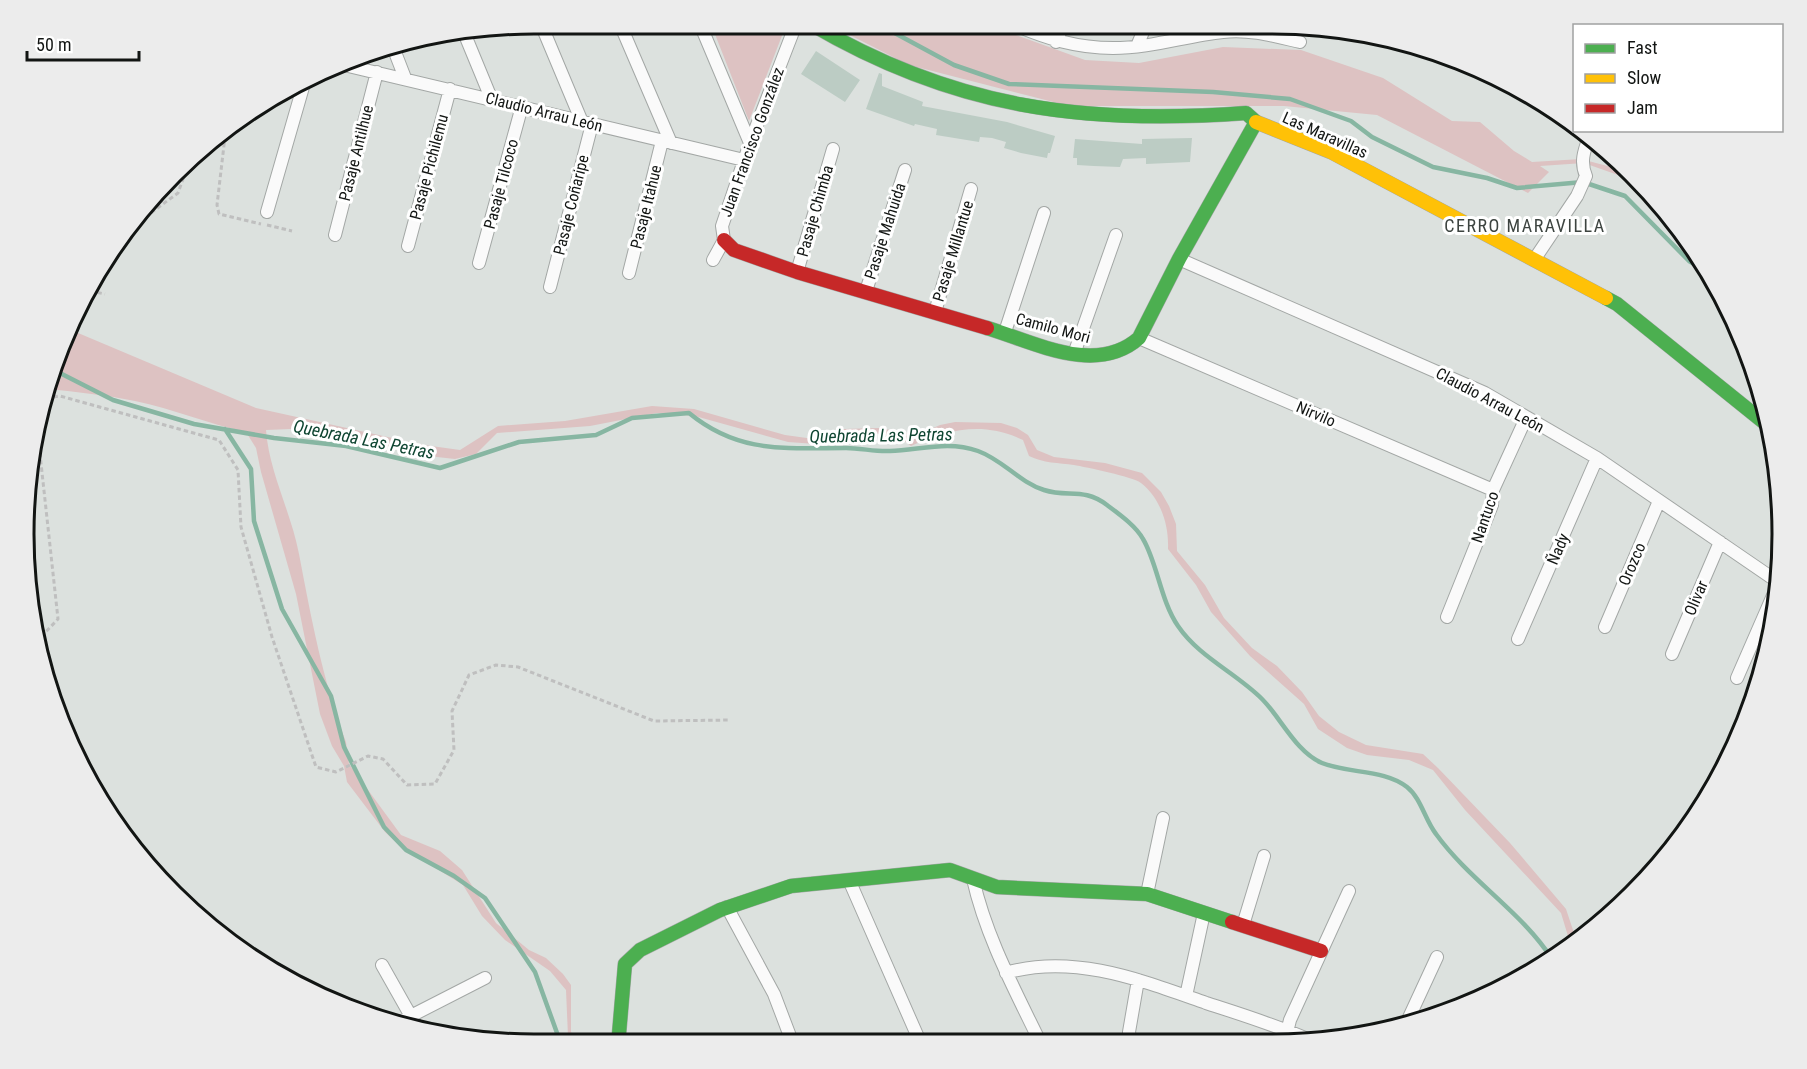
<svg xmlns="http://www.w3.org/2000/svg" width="1807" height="1069" font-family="'Roboto Condensed',sans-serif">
	<rect width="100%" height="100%" fill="#dce1de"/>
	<path fill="#ddc2c2" d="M 711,24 L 775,24 L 783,33 L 749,121 Z
		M 828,24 L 988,25 L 1085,60 L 1139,63 L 1223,47 L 1301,50 L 1383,78 L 1452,121 L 1480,122 L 1514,151 L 1532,162 L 1581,159 L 1611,167 L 1651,195 L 1657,202 L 1652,201 L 1618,175 L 1584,163 L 1540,166 L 1549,172 L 1528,193 L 1377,115 L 1284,106 L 1069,106 L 909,65 Z
		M 71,330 L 256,408 L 424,445 L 460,450 L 498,426 L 565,421 L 652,406 L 694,409 L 785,435 L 814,439 L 844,429 L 879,428 L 917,435 L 940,425 L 955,422 L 1001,423 L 1017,428 L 1028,435 L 1037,450 L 1054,457 L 1105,463 L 1142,473 L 1161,492 L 1169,506 L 1176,524 L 1177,551 L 1205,585 L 1224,618 L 1252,648 L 1277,666 L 1302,692 L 1319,716 L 1339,732 L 1366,745 L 1423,754 L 1438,768 L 1510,843 L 1566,909 L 1577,942 L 1571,946 L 1561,913 L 1465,810 L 1433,770 L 1409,760 L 1367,755 L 1347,748 L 1318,729 L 1304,704 L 1250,656 L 1211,612 L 1196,585 L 1168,549 C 1169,525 1161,499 1141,483 C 1134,477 1085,467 1074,465 C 1059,463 1043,463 1029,456 L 1023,440 C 983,421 949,429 911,446 L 899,437 L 865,432 L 816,444 L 788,442 L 695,416 L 657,413 L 590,426 L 497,433 L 476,454 L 455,459 L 410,454 L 372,441 L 319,436 L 291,429 L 266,430 C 269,472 291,512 299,554 C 311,617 323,682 346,742 L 349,764 L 401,835 L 440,851 L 462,870 L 496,923 L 529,950 L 546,958 L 563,974 L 571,985 L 571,1032 L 580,1044 L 574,1044 L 568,1036 L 566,990 L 550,971 L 505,940 L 482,916 L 463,885 L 400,846 L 385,832 L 347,782 L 344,766 L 332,746 L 320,714 L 296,594 L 261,472 L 256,448 L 246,432 C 209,424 173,409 135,401 C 106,395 77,392 48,389 L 51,371 Z"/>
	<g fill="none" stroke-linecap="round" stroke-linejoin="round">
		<path stroke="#87b6a2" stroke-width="4.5" d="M 878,24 L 954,65 L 1009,84 L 1213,92 L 1290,99 L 1351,121 L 1372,137 L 1433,167 L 1487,178 L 1517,188 L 1583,182 L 1625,196 L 1689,261 L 1709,273
			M 52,369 L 113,400 L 194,424 L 274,438 L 346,446 L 440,468 L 519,442 L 596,435 L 632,418 L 689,413 C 739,454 785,448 846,448 C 861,448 876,452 890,451 C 920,450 948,440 978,451 C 1003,460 1019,482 1044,490 C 1068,498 1083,487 1107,505 C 1119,514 1136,526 1143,539 C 1157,562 1161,602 1178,626 C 1199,657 1236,673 1262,699 C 1281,718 1296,752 1322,763 C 1349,774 1384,769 1407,787 C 1421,798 1425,820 1436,834 C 1470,881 1522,912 1552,959
			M 225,429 L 251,469 L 254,521 L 282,609 L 331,696 L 344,747 L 384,827 L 406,850 L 454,876 L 485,898 L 535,972 L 561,1044"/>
	</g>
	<path fill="#bcccc4" d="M 816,51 L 860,80 L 845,102 L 801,74 Z
		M 879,73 L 882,74 L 882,86 L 923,102 L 922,106 L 1007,122 L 1055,136 L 1050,153 L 1048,153 L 1047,158 L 1021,153 L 1004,148 L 1006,142 L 992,138 L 980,137 L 979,142 L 936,135 L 937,129 L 915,124 L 914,126 L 866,109 Z
		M 1192,138 L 1190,162 L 1146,164 L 1146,158 L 1123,159 L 1120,167 L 1094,166 L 1077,165 L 1077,158 L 1073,158 L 1075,139 L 1142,144 L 1142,139 Z"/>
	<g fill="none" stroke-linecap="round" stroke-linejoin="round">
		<g stroke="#a3a7a5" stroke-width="14">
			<path id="street" d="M 541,24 L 582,122
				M 620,24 L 671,143
				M 700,24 L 750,143
				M 1015,25 C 1048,39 1077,48 1113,48 C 1150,48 1186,36 1223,32 C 1250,29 1274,36 1300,42
				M 465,35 L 491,98
				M 1056,42 L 1063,25
				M 1137,46 L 1146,25
				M 393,47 L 405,78
				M 344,65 L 744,160
				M 267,212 L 303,87
				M 335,235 L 377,72
				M 408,246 L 450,89
				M 1179,259 L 1485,393 L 1597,458 L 1778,582
				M 713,260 L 724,240 L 722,226 L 750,143 L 796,24
				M 1534,260 L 1577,196 L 1586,176 C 1580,162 1584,151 1589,137
				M 479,263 L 522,106
				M 797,272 L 833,149
				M 629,273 L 662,141
				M 550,287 L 592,124
				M 866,291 L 905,170
				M 935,312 L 971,189
				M 1005,332 L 1044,213
				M 1139,338 L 1493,490
				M 1074,354 L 1116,235
				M 1447,617 L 1492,505 L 1493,490 L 1526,418
				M 1605,627 L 1659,501
				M 1518,639 L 1597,458
				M 1672,654 L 1720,542
				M 1737,678 L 1778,584
				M 973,879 C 986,937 1015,990 1041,1044
				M 849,880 L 921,1044
				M 1147,894 L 1163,818
				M 727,907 L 774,994 L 793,1044
				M 1243,925 L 1264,856
				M 382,965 L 417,1027
				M 1006,973 C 1074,953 1143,981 1206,1003 C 1243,1015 1279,1026 1314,1042
				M 1186,996 L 1204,913
				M 397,1023 L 485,978
				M 1406,1024 L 1437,957
				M 1131,1044 L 1129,1032 L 1138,980
				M 1284,1044 L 1290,1020 L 1349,891"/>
		</g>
		<g stroke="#a3a7a5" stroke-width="15">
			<path id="fast" d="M 811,24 C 954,108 1083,125 1246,113 L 1256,122
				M 1606,298 L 1617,304 L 1771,428
				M 987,328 C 1034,342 1096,376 1139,338 L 1179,259 L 1256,122
				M 622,1044 L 619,1034 L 625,964 L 640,950 L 720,910 L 791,886 L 950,870 L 997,887 L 1147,894 L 1232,922"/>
		</g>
		<g stroke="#a3a7a5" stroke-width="15">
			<path id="slow" d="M 1256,122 L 1331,152 L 1606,298"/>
		</g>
		<g stroke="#a3a7a5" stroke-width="15">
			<path id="jam" d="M 724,240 L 734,250 L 797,272 L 987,328
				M 1232,922 L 1321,951"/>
		</g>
		<path stroke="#bfbfbf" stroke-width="3" stroke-dasharray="4.5 3" stroke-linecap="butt" d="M 226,128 L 217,205 L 219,214 L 261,224
			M 267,225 L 292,231
			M 133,226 L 178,193 L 187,168
			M 90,291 L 105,294
			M 46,398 L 60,396 L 219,440 L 238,470 L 241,527 L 272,637 L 316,767 L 336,772 L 368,756 L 383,759 L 407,785 L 435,784 L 454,750 L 452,711 L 469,675 L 496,665 L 518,667 L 654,721 L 730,720
			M 39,445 L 58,619 L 41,637"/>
		<use href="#street" stroke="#fafafa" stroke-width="12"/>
		<use href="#fast" stroke="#4caf50" stroke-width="14"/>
		<use href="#slow" stroke="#ffc107" stroke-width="14"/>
		<use href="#jam" stroke="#c62828" stroke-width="14"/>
	</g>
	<g text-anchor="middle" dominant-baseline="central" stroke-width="6" stroke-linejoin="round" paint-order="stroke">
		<g font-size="16" fill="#121513" stroke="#fff">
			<text transform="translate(544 112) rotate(14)">Claudio Arrau León</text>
			<text transform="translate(1325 135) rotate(24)">Las Maravillas</text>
			<text transform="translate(752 142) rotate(-70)">Juan Francisco González</text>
			<text transform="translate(356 153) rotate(-76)">Pasaje Antilhue</text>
			<text transform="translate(429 167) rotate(-75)">Pasaje Pichilemu</text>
			<text transform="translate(501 184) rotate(-75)">Pasaje Tilcoco</text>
			<text transform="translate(571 205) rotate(-76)">Pasaje Coñaripe</text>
			<text transform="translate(646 207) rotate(-76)">Pasaje Itahue</text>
			<text transform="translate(815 211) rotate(-74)">Pasaje Chimba</text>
			<text transform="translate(885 231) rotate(-72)">Pasaje Mahuida</text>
			<text transform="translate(953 251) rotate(-73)">Pasaje Millantue</text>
			<text transform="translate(1053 328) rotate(15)">Camilo Mori</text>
			<text transform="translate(1490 400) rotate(28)">Claudio Arrau León</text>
			<text transform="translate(1316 414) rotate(23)">Nirvilo</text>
			<text transform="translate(1485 517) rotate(-71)">Nantuco</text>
			<text transform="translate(1558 549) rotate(-67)">Ñady</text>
			<text transform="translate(1632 564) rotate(-67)">Orozco</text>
			<text transform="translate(1696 598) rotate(-67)">Olivar</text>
		</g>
		<g font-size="18" letter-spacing="1.5" fill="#3d4440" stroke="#fff">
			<text x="1525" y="225">CERRO MARAVILLA</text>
		</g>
		<g font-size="18" font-style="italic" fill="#0e4531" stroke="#fff">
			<text transform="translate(881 435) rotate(-1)">Quebrada Las Petras</text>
			<text transform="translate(364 439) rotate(11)">Quebrada Las Petras</text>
		</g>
	</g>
	<path d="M0 0H1807V1069H0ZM534 34H1272A500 500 0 0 1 1772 534V534A500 500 0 0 1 1272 1034H534A500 500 0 0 1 34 534V534A500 500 0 0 1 534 34Z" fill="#ececec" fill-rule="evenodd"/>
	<path fill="none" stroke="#121513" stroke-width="3" d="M534 34H1272A500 500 0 0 1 1772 534V534A500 500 0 0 1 1272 1034H534A500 500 0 0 1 34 534V534A500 500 0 0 1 534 34Z"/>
	<rect x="1573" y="24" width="210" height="108" fill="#ffffff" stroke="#a0a1a1" stroke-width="1.5"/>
	<rect x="1585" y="44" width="30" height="9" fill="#4caf50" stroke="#a0a1a1" stroke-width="1.5"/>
	<text x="1627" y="54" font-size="18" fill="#121513">Fast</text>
	<rect x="1585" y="74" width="30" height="9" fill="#ffc107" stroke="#a0a1a1" stroke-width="1.5"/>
	<text x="1627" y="84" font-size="18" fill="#121513">Slow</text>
	<rect x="1585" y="104" width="30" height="9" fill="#c62828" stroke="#a0a1a1" stroke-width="1.5"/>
	<text x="1627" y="114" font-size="18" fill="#121513">Jam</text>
	<path d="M27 51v9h112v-9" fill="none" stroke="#121513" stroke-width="3"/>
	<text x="36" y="51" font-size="18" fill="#121513" stroke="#ffffff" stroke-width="4.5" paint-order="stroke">50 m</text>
</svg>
